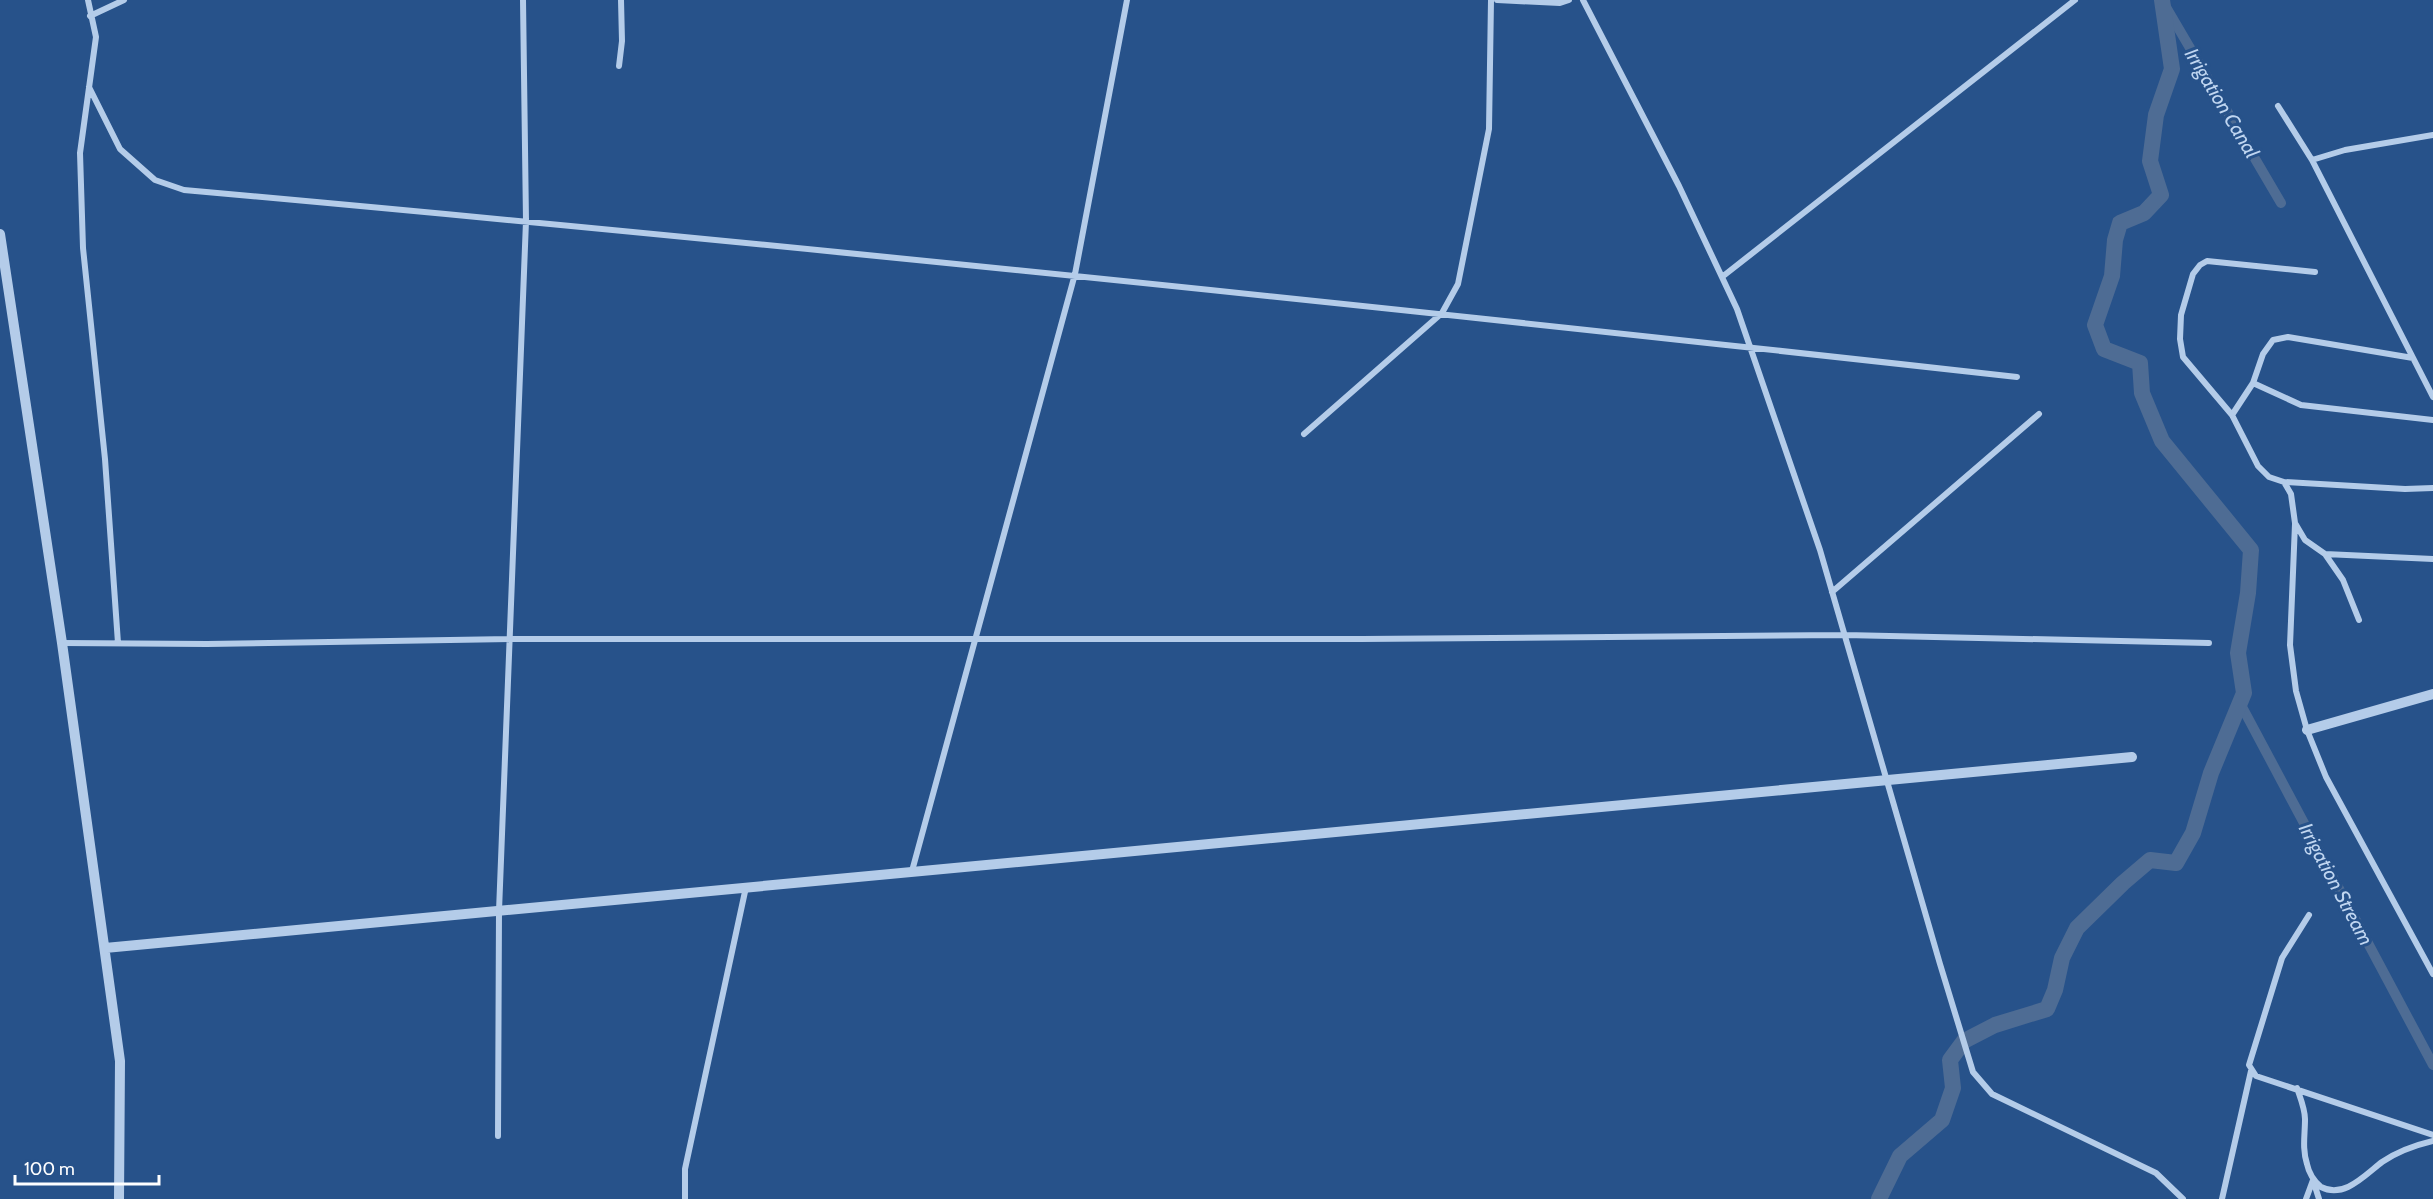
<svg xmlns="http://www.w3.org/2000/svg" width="2433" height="1199" font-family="Cabin,sans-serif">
	<rect width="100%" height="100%" fill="#27528a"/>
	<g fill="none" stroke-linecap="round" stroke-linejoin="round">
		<path stroke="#4e6c94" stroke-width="10" d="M 2163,2 L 2281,203
			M 2240,703 L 2433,1065"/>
		<path stroke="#4e6c94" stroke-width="16" d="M 1879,1199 L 1900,1156 L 1942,1120 L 1953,1088 L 1950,1060 L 1964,1041 L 1995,1025 L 2047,1009 L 2055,990 L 2062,958 L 2077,928 L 2123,883 L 2150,860 L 2176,863 L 2193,833 L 2211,773 L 2244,693 L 2238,653 L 2248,593 L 2251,550 L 2162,441 L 2142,393 L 2140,363 L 2104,349 L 2095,325 L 2112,276 L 2115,240 L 2120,223 L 2144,213 L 2161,195 L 2150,161 L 2156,115 L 2172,69 L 2162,0"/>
		<path stroke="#b4cce9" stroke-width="6" d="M 88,0 L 96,37 L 80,153 L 83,248 L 105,459 L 118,643
			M 1497,0 L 1560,3 L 1569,0
			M 1583,0 L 1679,186 L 1737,309 L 1820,550 L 1940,964 L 1973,1072 L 1992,1094 L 2156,1173 L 2183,1199
			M 90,16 L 124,0
			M 619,66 L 622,41 L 621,0
			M 89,87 L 120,149 L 155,180 L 184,190 C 796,245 1406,309 2017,377
			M 2278,106 L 2312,160 L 2433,397
			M 2312,160 L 2345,150 L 2433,135
			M 2315,272 L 2207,261 L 2200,265 L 2193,274 L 2181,315 L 2180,339 L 2183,357 L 2232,415 L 2258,466 L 2269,477 L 2284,482 L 2291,494 L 2295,523 L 2305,540 L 2325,554 L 2343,580 L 2359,620
			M 1722,277 L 2075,0
			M 2253,383 L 2301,405 L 2433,420
			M 2232,415 L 2253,383 L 2263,354 L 2273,340 L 2288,337 L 2413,358
			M 1304,434 L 1442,313 L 1458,284 L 1489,129 L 1491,0
			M 2284,482 L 2405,489 L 2433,488
			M 2295,524 L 2290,645 L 2296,691 L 2307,730 L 2326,777 L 2433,974
			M 2325,554 L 2433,559
			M 1832,592 L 2039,414
			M 62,643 L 207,644 L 510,639 L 1362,639 L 1845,635 L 2209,643
			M 912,871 L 1075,274 L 1127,0
			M 2309,915 L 2282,958 L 2249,1065 L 2256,1076 L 2433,1135
			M 2297,1088 C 2300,1097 2305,1109 2305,1119 C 2305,1135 2302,1148 2307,1164 C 2309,1174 2314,1181 2321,1187 C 2344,1199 2365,1175 2382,1162 C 2397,1152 2416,1145 2433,1141
			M 498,1136 L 499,911 L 526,221 L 523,0
			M 685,1199 L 685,1169 L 746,887
			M 2222,1199 L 2251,1071
			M 2306,1199 L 2313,1180 L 2319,1199"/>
		<path stroke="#b4cce9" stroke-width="10" d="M 0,234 L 62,643 L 120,1061 L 119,1199
			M 2307,730 L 2433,694
			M 105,948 L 2132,757"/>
	</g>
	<g text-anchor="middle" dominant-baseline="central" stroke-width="6" stroke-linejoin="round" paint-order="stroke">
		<g font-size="20" font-style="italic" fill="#c0d6f1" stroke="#27528a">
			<text transform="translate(2222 103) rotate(59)">Irrigation Canal</text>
			<text transform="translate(2336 884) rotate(62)">Irrigation Stream</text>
		</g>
	</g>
	<path d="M15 1175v9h144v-9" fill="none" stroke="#ffffff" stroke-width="3"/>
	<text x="24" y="1175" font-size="18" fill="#ffffff" stroke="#27528a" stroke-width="4.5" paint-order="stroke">100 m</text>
</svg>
